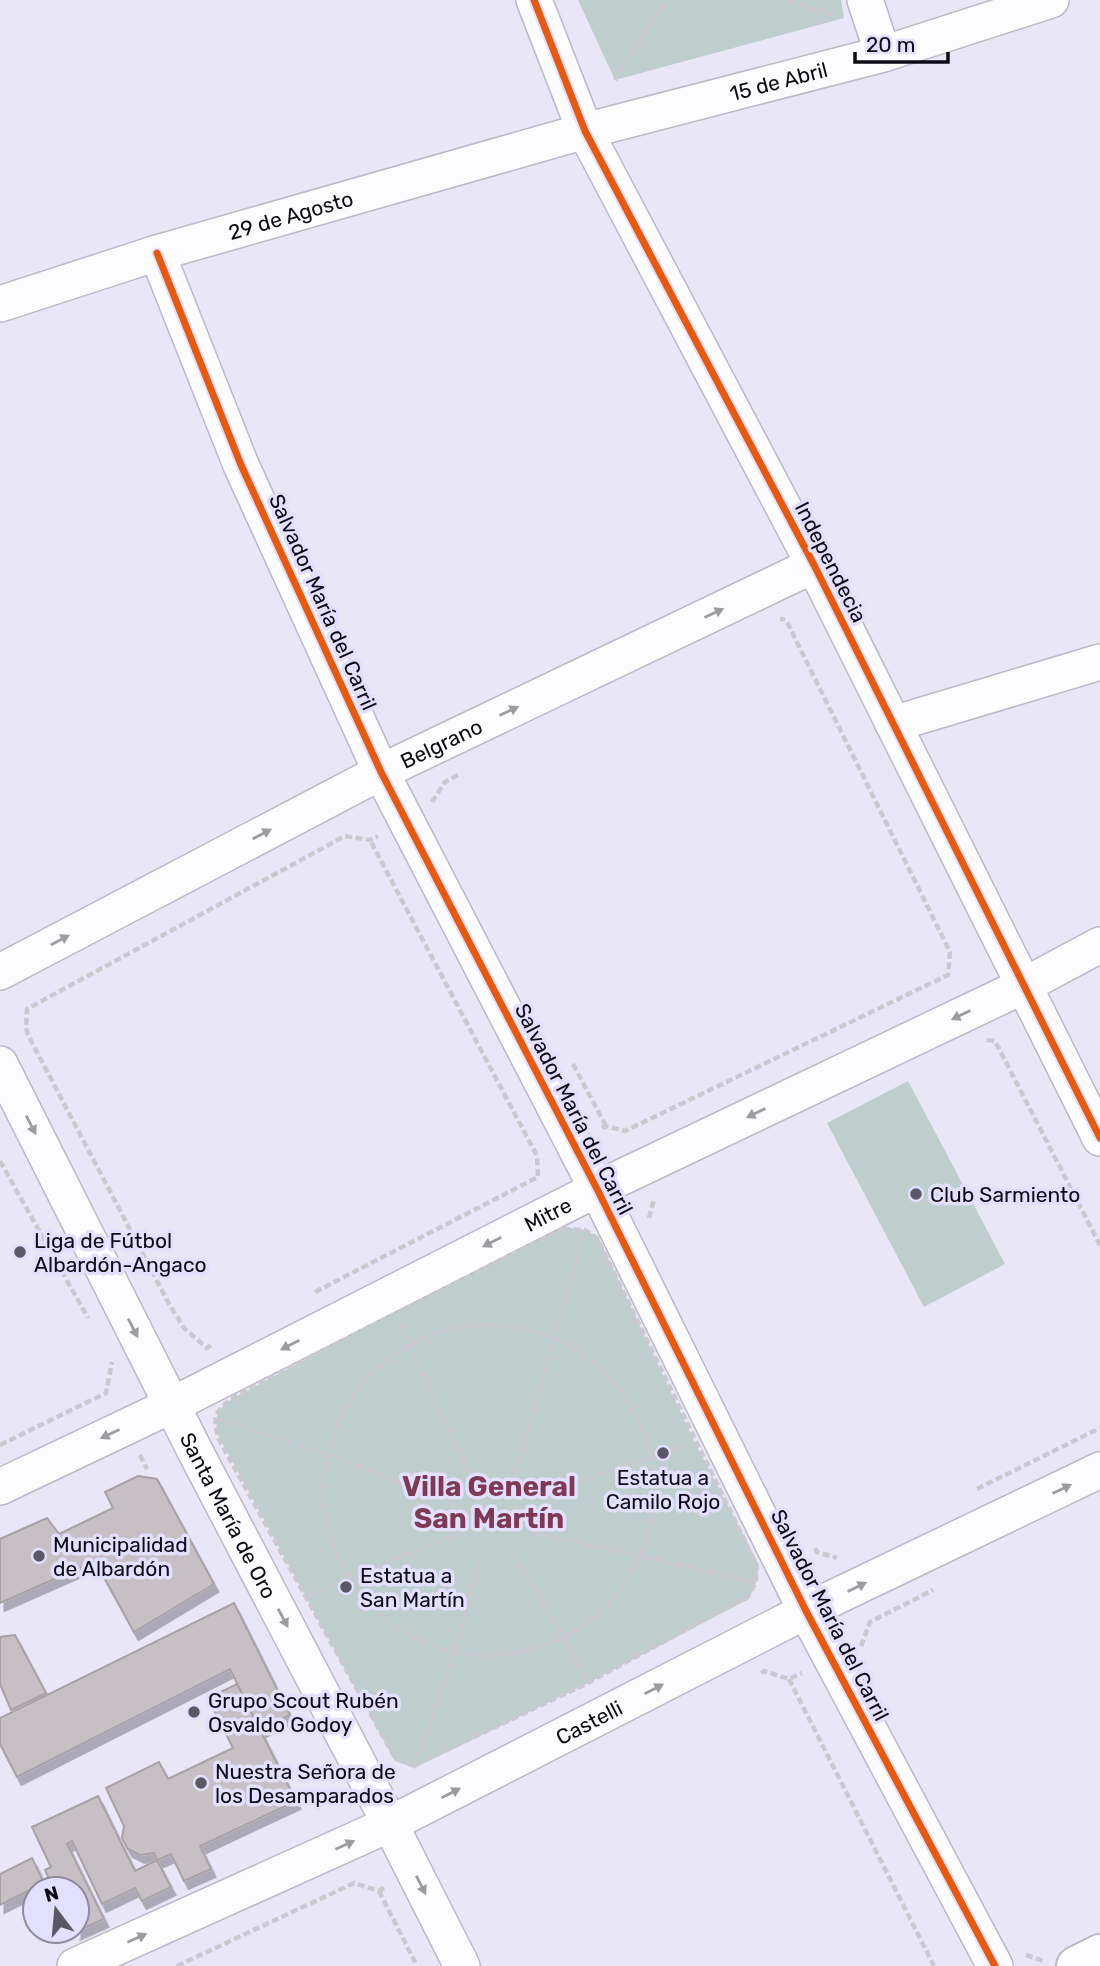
<svg xmlns="http://www.w3.org/2000/svg" width="1100" height="1966" font-family="Rubik,sans-serif">
	<defs>
		<filter id="shadow"><feDropShadow dx="4.5" dy="8" stdDeviation="0" flood-color="#0004"/></filter>
	</defs>
	<rect width="100%" height="100%" fill="#e8e6f7"/>
	<path fill="#bececd" d="M 578,0 L 841,0 L 844,18 L 615,80 Z
		M 908,1081 L 1005,1264 L 924,1307 L 827,1123 Z
		M 563,1227 L 585,1230 L 598,1237 L 694,1441 L 759,1565 L 756,1582 L 749,1599 L 584,1685 L 414,1768 L 395,1761 L 218,1435 C 215,1420 215,1413 227,1402 L 397,1309 Z"/>
	<path fill="#c6c0c4" stroke="#a8a2a7" stroke-width="2" filter="url(#shadow)" d="M 138,1476 L 157,1479 L 214,1584 L 134,1632 L 95,1561 L 0,1603 L 0,1539 L 47,1518 L 59,1534 L 113,1508 L 105,1492 Z
		M 234,1603 L 290,1715 L 260,1730 L 230,1669 L 17,1777 L 0,1744 L 0,1718 Z
		M 15,1635 L 46,1693 L 11,1710 L 0,1684 L 0,1637 Z
		M 237,1684 L 296,1801 L 200,1846 L 211,1869 L 184,1881 L 171,1854 L 157,1860 L 154,1853 L 140,1855 L 128,1849 L 122,1838 L 124,1826 L 106,1788 L 159,1762 L 168,1779 L 233,1748 L 208,1698 Z
		M 98,1796 L 135,1871 L 157,1860 L 171,1887 L 142,1901 L 135,1888 L 102,1904 L 72,1841 L 67,1844 L 104,1919 L 75,1932 L 77,1931 L 77,1889 L 54,1889 L 45,1870 L 51,1867 L 32,1827 Z
		M 32,1858 L 44,1883 L 0,1905 L 0,1874 Z"/>
	<g fill="none" stroke-linecap="round" stroke-linejoin="round">
		<g stroke="#bbb9c7" stroke-width="38">
			<g id="minor">
				<path d="M 534,0 L 585,131 L 814,565 L 1100,1138"/>
				<path d="M 865,0 L 883,54"/>
				<path d="M 157,253 L 241,465 L 381,772 L 597,1189 L 806,1611 L 995,1966"/>
				<path id="s1" d="M 0,304 L 157,253 L 585,131 L 883,54 L 1051,0"/>
				<path d="M 893,724 L 1100,662"/>
				<path id="s2" d="M 0,972 L 381,772 L 814,565"/>
				<path id="s3" d="M 0,1064 L 195,1451 L 390,1824 L 462,1966"/>
				<path id="s4" d="M 0,1487 L 172,1405 L 597,1189 L 1023,986 L 1100,945"/>
				<path id="s5" d="M 75,1966 L 390,1824 L 806,1611 L 1100,1470"/>
			</g>
		</g>
		<g stroke="#bbb9c7" stroke-width="42">
			<path id="secondary" d="M 1076,1966 L 1100,1954"/>
		</g>
		<path stroke="#cac9cf" stroke-width="4.5" stroke-dasharray="7 3.5" stroke-linecap="butt" d="M 789,0 L 834,15
			M 615,80 L 667,0
			M 432,802 L 445,782 L 460,774
			M 987,1040 L 995,1041 L 1100,1245
			M 573,1064 L 606,1126
			M 602,1128 L 606,1126 L 625,1131 L 948,975 L 950,952 L 786,620 L 780,619
			M 0,1161 L 88,1318
			M 649,1218 L 654,1199
			M 563,1229 L 585,1230 L 597,1238 L 756,1564 L 756,1582 L 748,1596 L 584,1685 L 415,1765 L 395,1758 L 218,1438 C 214,1417 213,1414 231,1399 L 397,1309 Z
			M 315,1292 L 538,1177 L 537,1156 L 370,840
			M 401,1323 L 409,1345 L 475,1484
			M324 1490a165 165 0 1 1 330 0a165 165 0 1 1-330 0Z
			M 211,1345 L 207,1348 L 184,1328 L 168,1302 L 28,1035 L 26,1028 L 27,1009 L 345,836 L 370,840 L 378,836
			M 217,1419 L 327,1454 L 457,1504
			M 0,1445 L 106,1393 L 112,1362
			M 140,1455 L 147,1469
			M 513,1484 L 583,1237
			M 977,1489 L 1100,1428
			M 529,1498 L 653,1457 L 687,1444
			M 533,1532 L 755,1582
			M 815,1548 L 817,1552 L 837,1558
			M 515,1554 L 589,1682
			M 308,1595 L 456,1534
			M 861,1646 L 870,1622 L 933,1590
			M 761,1673 L 764,1671 L 789,1679 L 802,1673
			M 789,1679 L 934,1966
			M 414,1768 L 455,1653 L 480,1558
			M 379,1891 L 417,1966
			M 1026,1955 L 1044,1961
			M 177,1966 L 354,1883 L 379,1891 L 387,1886"/>
		<use href="#minor" stroke="#fcfbfe" stroke-width="35"/>
		<use href="#secondary" stroke="#fcfbfe" stroke-width="38"/>
		<g stroke="#e3dffe" stroke-width="11">
			<path id="cycleway" d="M 534,0 L 585,131 L 814,565 L 1100,1138
				M 157,253 L 241,465 L 381,772 L 597,1189 L 806,1611 L 995,1966"/>
		</g>
		<use href="#cycleway" stroke="#e8590c" stroke-width="7"/>
	</g>
	<defs><path id="oneway-solid" d="M-6-.8H1V-3.2L6.5 0L1 3.2V.8H-6Z" transform="scale(1.75)"/></defs>
	<g fill="#9c9ba1">
		<use href="#oneway-solid" transform="translate(714 613) rotate(-25)"/>
		<use href="#oneway-solid" transform="translate(509 711) rotate(-25)"/>
		<use href="#oneway-solid" transform="translate(262 834) rotate(-28)"/>
		<use href="#oneway-solid" transform="translate(60 940) rotate(-28)"/>
		<use href="#oneway-solid" transform="translate(961 1015) rotate(154)"/>
		<use href="#oneway-solid" transform="translate(756 1113) rotate(154)"/>
		<use href="#oneway-solid" transform="translate(31 1125) rotate(63)"/>
		<use href="#oneway-solid" transform="translate(492 1242) rotate(153)"/>
		<use href="#oneway-solid" transform="translate(133 1328) rotate(63)"/>
		<use href="#oneway-solid" transform="translate(290 1345) rotate(153)"/>
		<use href="#oneway-solid" transform="translate(110 1434) rotate(155)"/>
		<use href="#oneway-solid" transform="translate(1062 1489) rotate(-26)"/>
		<use href="#oneway-solid" transform="translate(857 1587) rotate(-26)"/>
		<use href="#oneway-solid" transform="translate(283 1618) rotate(62)"/>
		<use href="#oneway-solid" transform="translate(654 1689) rotate(-27)"/>
		<use href="#oneway-solid" transform="translate(451 1793) rotate(-27)"/>
		<use href="#oneway-solid" transform="translate(345 1845) rotate(-24)"/>
		<use href="#oneway-solid" transform="translate(421 1885) rotate(63)"/>
		<use href="#oneway-solid" transform="translate(137 1938) rotate(-24)"/>
	</g>
	<g fill="#5a5864" stroke="#e3dffe" stroke-width="2.5">
		<circle cx="916" cy="1194" r="7"/>
		<circle cx="20" cy="1252" r="7"/>
		<circle cx="663" cy="1453" r="7"/>
		<circle cx="39" cy="1556" r="7"/>
		<circle cx="346" cy="1587" r="7"/>
		<circle cx="194" cy="1712" r="7"/>
		<circle cx="201" cy="1783" r="7"/>
	</g>
	<g text-anchor="middle" dominant-baseline="central" stroke-width="7" stroke-linejoin="round" paint-order="stroke">
		<g font-size="21" fill="#0d0b15" stroke="#e3dffe">
			<text stroke="none"><textPath href="#s1" startOffset="810">15 de Abril</textPath></text>
			<text stroke="none"><textPath href="#s1" startOffset="304">29 de Agosto</textPath></text>
			<text transform="translate(831 562) rotate(63)">Independecia</text>
			<text transform="translate(323 602) rotate(66)">Salvador María del Carril</text>
			<text stroke="none"><textPath href="#s2" startOffset="497">Belgrano</textPath></text>
			<text transform="translate(574 1109) rotate(63)">Salvador María del Carril</text>
			<text stroke="none"><textPath href="#s4" startOffset="612">Mitre</textPath></text>
			<text stroke="none"><textPath href="#s3" startOffset="506">Santa María de Oro</textPath></text>
			<text transform="translate(830 1615) rotate(63)">Salvador María del Carril</text>
			<text stroke="none"><textPath href="#s5" startOffset="569">Castelli</textPath></text>
		</g>
		<g font-size="21" fill="#0d0b15" stroke="#e3dffe" text-anchor="start">
			<text x="930" y="1194">Club Sarmiento</text>
			<text x="34" y="1240">Liga de Fútbol<tspan x="34" dy="24">Albardón-Angaco</tspan></text>
			<text x="663" y="1477" text-anchor="middle">Estatua a<tspan x="663" dy="24">Camilo Rojo</tspan></text>
			<text x="53" y="1544">Municipalidad<tspan x="53" dy="24">de Albardón</tspan></text>
			<text x="360" y="1575">Estatua a<tspan x="360" dy="24">San Martín</tspan></text>
			<text x="208" y="1700">Grupo Scout Rubén<tspan x="208" dy="24">Osvaldo Godoy</tspan></text>
			<text x="215" y="1771">Nuestra Señora de<tspan x="215" dy="24">los Desamparados</tspan></text>
		</g>
		<g font-size="28" font-weight="bold" fill="#7e3954" stroke="#e3dffe">
			<text x="489" y="1486">Villa General<tspan x="489" dy="32">San Martín</tspan></text>
		</g>
	</g>
	<g transform="translate(56 1910) rotate(344)"><circle r="33" fill="#e3dffe" stroke="#8d8aa1" stroke-width="2"/>
	<path d="M0-5L12 26L0 18L-12 26Z" fill="#5a5864"/>
	<text y="-10" font-size="19" font-weight="bold" text-anchor="middle" fill="#0d0b15">N</text>
	</g>
	<path d="M855 52v10h93v-10" fill="none" stroke="#0d0b15" stroke-width="3.5"/>
	<text x="866" y="52" font-size="21" fill="#0d0b15" stroke="#e3dffe" stroke-width="5" paint-order="stroke">20 m</text>
</svg>
